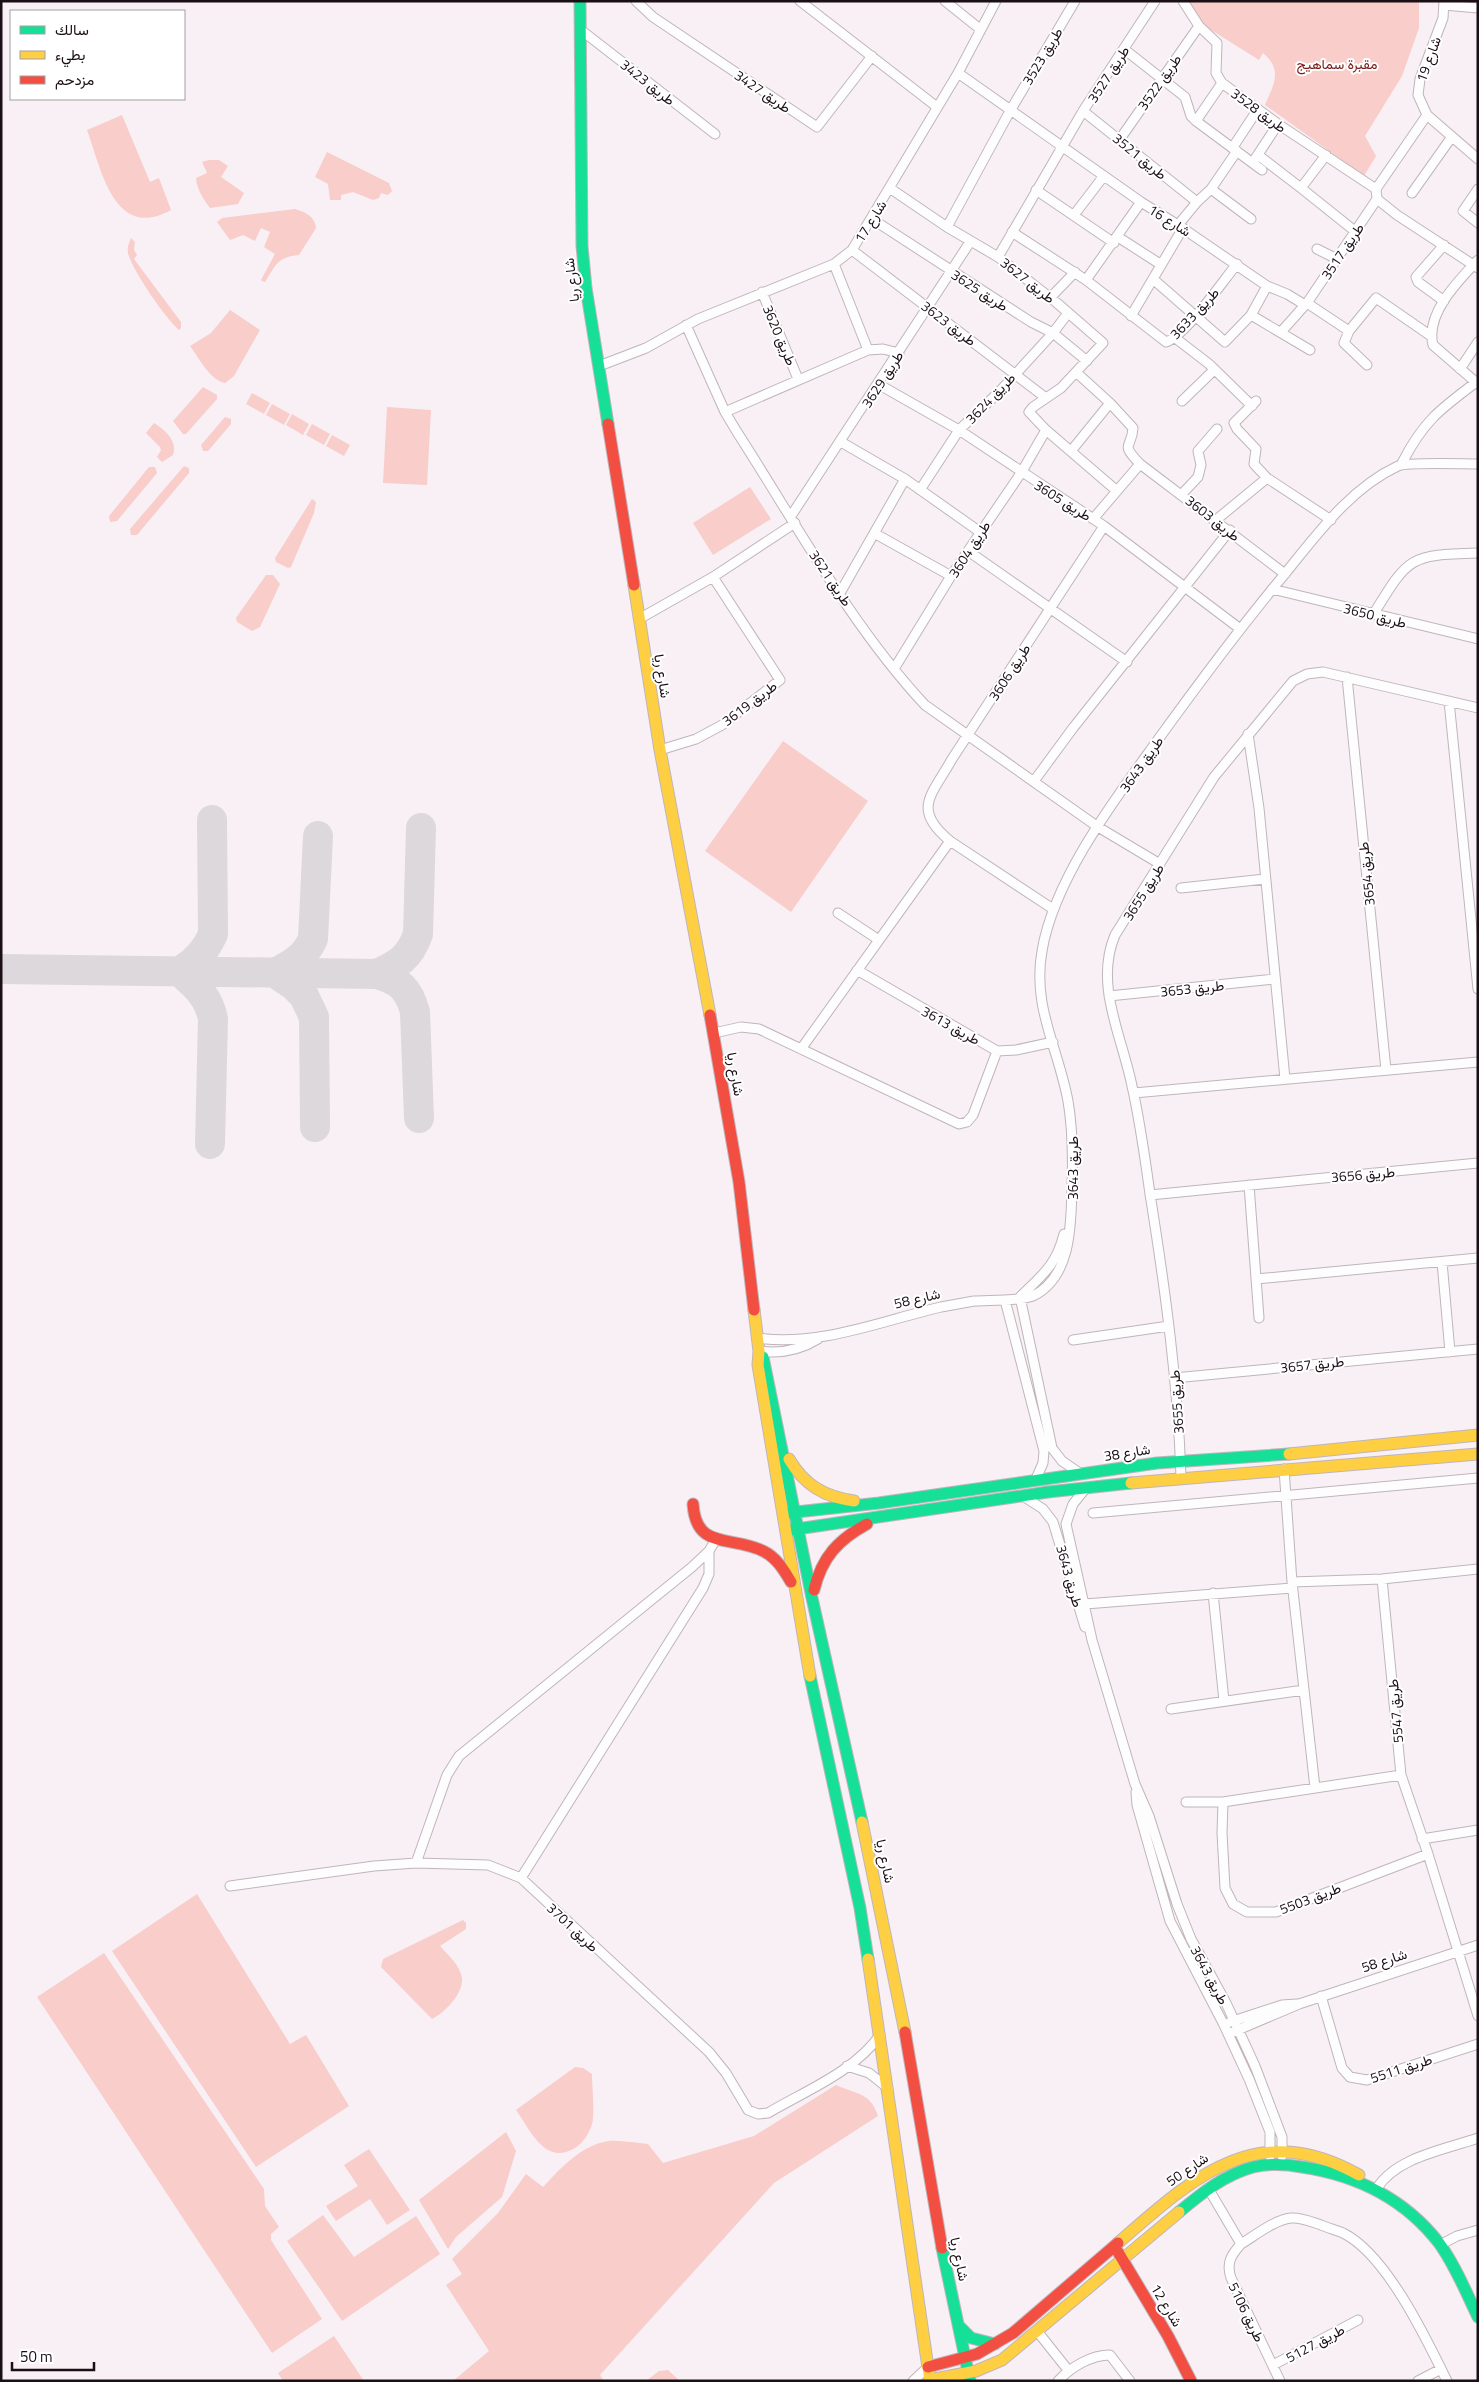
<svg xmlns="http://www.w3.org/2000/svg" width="1479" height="2382" font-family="'Titillium Web',Vazirmatn,sans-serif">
	<rect width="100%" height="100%" fill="#f8f0f5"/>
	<path fill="#f8cdca" d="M 1183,1 L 1419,1 L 1419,28 L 1402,76 L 1365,136 L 1376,156 L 1364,176 L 1265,105 C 1274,84 1283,70 1263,53 L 1259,60 L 1208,28 Z
		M 122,115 L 150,182 L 159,178 L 171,210 C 114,242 101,168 87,130 Z
		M 327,152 L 389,183 L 392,191 L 388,195 L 381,193 L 379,198 L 373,200 L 353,192 L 341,195 L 341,200 L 330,200 L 328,184 L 315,177 Z
		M 209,160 L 219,160 L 228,166 L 221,177 L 244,193 L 238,204 L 210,208 C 203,199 197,189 196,178 L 207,173 L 202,162 Z
		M 295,209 C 305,212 315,216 316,228 L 299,255 C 277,257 276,265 265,282 L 262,281 L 261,280 L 275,254 L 264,247 L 270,232 L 261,228 L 255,241 L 243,235 L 230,240 L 217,222 L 222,218 Z
		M 131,238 L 135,242 L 134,250 L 137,255 L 134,259 L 181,322 L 181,328 L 179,330 C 166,319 132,270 128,253 C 127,248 129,242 131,238 Z
		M 230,310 L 260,330 L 234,376 L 225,383 C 210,380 199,358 190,346 L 211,333 Z
		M 203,387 L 217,395 L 217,399 L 186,434 L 183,434 L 173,421 Z
		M 252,393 L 270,403 L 264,414 L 246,404 Z
		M 272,404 L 290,414 L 284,425 L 266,415 Z
		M 387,407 L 431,410 L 427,485 L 383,483 Z
		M 292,414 L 309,424 L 303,435 L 286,425 Z
		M 225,417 L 231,419 L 231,424 L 208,451 L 203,451 L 201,445 Z
		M 154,423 C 165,430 178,441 173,455 L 162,462 L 157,457 L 161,450 L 160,447 L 146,433 Z
		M 312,424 L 330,434 L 324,445 L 306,435 Z
		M 332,435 L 350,445 L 344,456 L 326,446 Z
		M 184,466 L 189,468 L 189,473 L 137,535 L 131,535 L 130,529 Z
		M 149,467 L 155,467 L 157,473 L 117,521 L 110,522 L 109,516 Z
		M 750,487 L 771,519 L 713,555 L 693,523 Z
		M 312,499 L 316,502 L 314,513 L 291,567 L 288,568 L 276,562 L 275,558 Z
		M 266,575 L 273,575 L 280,584 L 260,627 L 252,631 L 237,622 L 236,618 Z
		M 783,741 L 868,801 L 791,912 L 705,851 Z
		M 197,1894 L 290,2044 L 306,2035 L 349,2106 L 256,2167 L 112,1951 Z
		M 463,1920 L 466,1923 L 466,1929 L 440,1946 C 448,1955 461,1966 462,1979 C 463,1994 444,2013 432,2019 L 381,1967 L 383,1959 Z
		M 104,1953 L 264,2189 L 265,2206 L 279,2227 L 271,2234 L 271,2240 L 322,2319 L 272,2353 L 37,1997 Z
		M 575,2067 L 583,2068 L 592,2074 C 592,2086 595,2114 592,2124 C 589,2134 583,2143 575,2148 C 545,2166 531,2131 516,2110 Z
		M 836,2085 C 858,2095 870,2092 878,2116 L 774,2183 L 600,2375 L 604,2381 L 453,2381 L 489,2351 L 446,2285 L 462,2274 L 452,2259 L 498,2213 L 526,2174 L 543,2187 C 561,2168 581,2145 609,2141 C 621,2140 635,2143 648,2144 L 663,2163 L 754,2136 Z
		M 506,2132 L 516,2151 L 502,2197 L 456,2237 L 448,2249 L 419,2200 Z
		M 369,2149 L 410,2210 L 387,2225 L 370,2199 L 336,2221 L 326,2206 L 358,2186 L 344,2165 Z
		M 323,2215 L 354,2257 L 416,2216 L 440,2254 L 342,2321 L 287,2241 Z
		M 334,2336 L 364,2381 L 283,2381 L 278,2373 Z
		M 668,2370 L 680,2381 L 646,2381 L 659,2371 Z"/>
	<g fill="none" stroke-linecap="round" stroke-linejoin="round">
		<path stroke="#ddd8dc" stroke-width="30" d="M 1,969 L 377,974 C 399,964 410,957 418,934 L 421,828
			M 179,972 C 195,962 205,952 213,934 L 212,820
			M 180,972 C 196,986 209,997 213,1019 L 210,1144
			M 377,974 C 399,980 409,989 415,1012 L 419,1118
			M 315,1127 L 314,1017 L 304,996 L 293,985 L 275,973 C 292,964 305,957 313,939 L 318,836"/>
		<g stroke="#bfb5bb" stroke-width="11">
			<path id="street" d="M 636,1 L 653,17 L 817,127 L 872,56
				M 800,1 L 937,107
				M 945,1 L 980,29
				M 1183,1 L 1199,26 L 1217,43 L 1216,73 L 1222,83 L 1278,124 L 1376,189
				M 1444,1 L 1443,18 L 1420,79 L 1418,95 L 1427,115 L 1478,159
				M 1444,5 L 1478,8
				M 581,30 L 715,134
				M 1124,49 L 1185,97 L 1191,116 L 1196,121 L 1262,170
				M 958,73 L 1141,202 L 1178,225 L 1267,286 L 1287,294 L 1305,305 L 1307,303 L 1349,331
				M 1083,111 L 1197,202
				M 1196,121 L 1222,83
				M 1120,139 L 1199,26
				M 1233,147 L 1258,109
				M 1258,155 L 1301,188 L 1326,155
				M 1255,159 L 1278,124
				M 1301,188 L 1356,232
				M 891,189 L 947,227 L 998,257 L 1057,303 L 1103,343 L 1061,388 L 1033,407 L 1029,412 L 1046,430 L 1117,491
				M 1211,189 L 1251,219
				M 1376,189 L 1377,199 L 1397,215 L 1478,268
				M 1376,189 L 1427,115
				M 1478,189 L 1463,211 L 1478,223
				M 1036,190 L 1114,243
				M 1412,193 L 1451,138
				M 1074,215 L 1103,177
				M 872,219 L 1031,322 L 1053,333 L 1087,361
				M 1178,225 L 1197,202 L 1211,189 L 1237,151
				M 947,227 L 1010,111 L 1075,1
				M 1012,232 L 1086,280 L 1166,342 C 1186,335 1222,282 1237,264
				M 1118,237 L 1160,264
				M 1317,249 L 1337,259
				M 852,250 L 1046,398
				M 998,257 L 1083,111 L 1155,1
				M 1478,260 C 1458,281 1425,314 1433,345 L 1478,384
				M 834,264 L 868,350
				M 1153,279 L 1225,342 L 1251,315 L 1267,286
				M 1086,280 L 1141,202
				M 762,292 L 798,379
				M 1050,298 L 1075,272
				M 1444,301 L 1418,282 L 1416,277 L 1444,245
				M 1307,303 L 1377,199
				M 1251,315 L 1310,350
				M 1131,316 L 1183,228
				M 686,325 L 725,412 L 737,432 C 795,522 852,627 925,705 L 1098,827 L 1160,864
				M 1281,332 L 1305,305
				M 1174,337 L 1209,364 L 1252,406
				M 1367,365 L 1344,343 L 1349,331 L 1376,298 L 1431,336
				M 599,366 L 646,348 L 698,319 L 834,264 L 852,250 L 958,73 L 996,1
				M 1460,369 L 1478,342
				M 1077,373 L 1110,403 L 1133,428 C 1132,449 1119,442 1140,464 L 1093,519
				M 878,384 L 959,430 L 1104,526 L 1239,628
				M 1182,401 L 1214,370
				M 1256,401 L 1234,423 L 1237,429 L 1256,449 L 1254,464 L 1267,478 L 1331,520
				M 725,412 L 868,350 L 883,349 L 899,353
				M 841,442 L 905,479 L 980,532
				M 1071,451 L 1110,403
				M 1402,463 C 1423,422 1439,410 1475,383
				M 1140,464 L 1285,574
				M 920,490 L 959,430 L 1000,391 L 1053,333 L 1068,313
				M 1182,494 L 1198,477 L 1201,465 L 1198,451 L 1217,429
				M 791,516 L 970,242
				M 1216,520 L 1267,478
				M 874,533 L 951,576
				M 968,551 L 1127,662
				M 1272,589 L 1478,639
				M 840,593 L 905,479
				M 1373,615 C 1409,556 1409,555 1478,553
				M 639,619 L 713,577 L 795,523
				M 894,669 L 951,576 L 1021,473 L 1046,430
				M 1347,677 L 1386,1070
				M 1449,701 L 1478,989
				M 1248,734 L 1259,808 L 1285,1079
				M 660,750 L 696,739 L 722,725 L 780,680 L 713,577
				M 1034,781 L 1073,728 L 1230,530
				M 1181,888 L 1265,879
				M 1053,909 L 950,841 C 911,809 932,795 952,759 L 1104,526
				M 838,913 L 879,940
				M 857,970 L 997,1051 L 1016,1050 L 1053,1042
				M 1109,996 L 1275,979
				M 714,1033 L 741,1027 L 759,1029 L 959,1124 L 967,1122 L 973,1115 L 997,1051
				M 801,1049 L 950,841
				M 1134,1093 L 1478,1062
				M 1249,1185 L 1259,1318
				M 1150,1195 L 1478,1163
				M 1442,1262 L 1450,1352
				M 1256,1279 L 1478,1258
				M 1020,1297 L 1052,1448 L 1062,1461 L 1081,1474
				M 1020,1297 C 1042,1275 1056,1266 1064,1234
				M 1005,1300 L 1044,1451 L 1043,1463 L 1035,1481
				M 757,1338 C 819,1347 881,1321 941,1307 C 952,1305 963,1303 974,1301 C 988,1300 1022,1301 1033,1296 C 1072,1277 1071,1223 1072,1187 C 1073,1158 1073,1130 1068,1101 C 1058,1047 1032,1007 1042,951 C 1054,879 1115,799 1157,741 C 1196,687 1236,633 1279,581 C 1313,540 1348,489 1398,466 C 1407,462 1463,464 1478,464
				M 1073,1340 L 1169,1326
				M 759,1351 C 780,1354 800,1350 818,1339
				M 1174,1378 L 1478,1349
				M 1284,1469 L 1292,1582 L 1315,1788
				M 1181,1477 C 1178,1382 1165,1288 1150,1194 C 1145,1158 1140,1121 1132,1086 C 1122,1036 1094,985 1115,935 L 1214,777 L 1293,681 L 1307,674 L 1323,672 L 1478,708
				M 1086,1488 L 1073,1504 L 1066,1524 L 1092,1640 L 1135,1784 L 1149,1816 L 1177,1904 L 1191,1939 L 1226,2003 L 1255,2066 L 1282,2137 L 1282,2156
				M 1023,1496 L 1043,1509 L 1053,1522 L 1085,1627
				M 1093,1513 L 1478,1478
				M 1382,1579 L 1401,1775 L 1428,1854 L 1478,2016
				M 1292,1582 L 1382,1579 L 1478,1569
				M 1213,1593 L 1224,1701
				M 1085,1604 L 1292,1588
				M 1171,1709 L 1304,1690
				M 1136,1792 L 1137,1805 L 1170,1921 L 1224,2025 L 1249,2079 L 1270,2132 L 1270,2156
				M 1186,1802 L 1223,1802 L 1401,1775
				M 1223,1802 L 1222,1833 L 1225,1888 L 1233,1904 L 1247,1912 L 1276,1912 L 1428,1854
				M 1422,1839 L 1478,1830
				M 416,1863 L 447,1775 L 459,1756 L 692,1567 L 709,1551 L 716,1539
				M 521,1878 L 703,1588 L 709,1574 L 709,1551
				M 230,1886 L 374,1866 L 416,1863 L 488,1865 L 521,1878 L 709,2052 L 726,2073 L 748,2110 L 758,2114 L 768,2113 C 805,2091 854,2072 880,2035
				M 1321,1996 L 1342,2068 L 1350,2077 L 1367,2080 L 1478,2044
				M 1230,2022 L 1282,2005 L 1297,2004
				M 1233,2032 L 1299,2004 L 1478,1945
				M 847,2066 L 869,2073 L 888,2088
				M 1208,2188 L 1241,2244 C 1256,2235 1274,2220 1291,2218 C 1301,2217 1312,2222 1321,2225 C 1328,2228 1336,2230 1343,2233 C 1386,2254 1426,2338 1447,2381
				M 1377,2188 C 1397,2157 1444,2150 1478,2138
				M 1241,2244 C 1231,2255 1226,2263 1231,2278 L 1280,2381
				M 1440,2245 L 1457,2236 L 1478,2230
				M 1037,2331 L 1068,2370
				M 1273,2365 L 1358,2320
				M 913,2381 L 928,2367
				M 1058,2381 C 1071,2367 1091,2355 1110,2355 L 1130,2381
				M 1418,2381 L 1441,2369"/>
		</g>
		<g stroke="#bfb5bb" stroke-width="13">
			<path id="fast" d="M 580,1 L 582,246 L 586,288 L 608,424
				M 763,1357 L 812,1598 L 862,1822
				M 787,1513 L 879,1503 L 1157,1463 L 1289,1454
				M 790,1530 L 1048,1492 L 1131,1483
				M 810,1676 L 860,1908 L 868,1959
				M 1179,2212 C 1202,2193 1224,2175 1253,2167 C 1270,2163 1286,2164 1302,2167 C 1356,2175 1405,2199 1439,2243 C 1455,2265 1466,2292 1478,2317
				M 942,2248 L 970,2381
				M 959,2326 L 971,2338 L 995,2344"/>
		</g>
		<g stroke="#bfb5bb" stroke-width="13">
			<path id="slow" d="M 634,585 L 660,750 L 710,1015
				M 754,1310 L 759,1351 L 758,1365 L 810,1676
				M 1289,1454 L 1478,1435
				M 789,1459 C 804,1485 825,1497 854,1501
				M 1131,1483 L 1478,1454
				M 862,1822 L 905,2032
				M 868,1959 L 930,2381
				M 1118,2243 C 1193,2178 1256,2117 1359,2175
				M 930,2380 L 976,2371 L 1002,2360 L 1179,2212"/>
		</g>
		<g stroke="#bfb5bb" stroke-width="13">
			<path id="jam" d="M 608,424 L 634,585
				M 710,1015 L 739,1182 L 754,1310
				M 693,1504 C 696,1551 732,1535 763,1551 C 776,1557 784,1570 791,1582
				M 814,1590 C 822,1557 838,1540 867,1524
				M 905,2032 L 942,2248
				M 1118,2252 L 1168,2336 L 1191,2381
				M 928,2367 L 977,2354 L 1013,2333 L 1118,2243"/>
		</g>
		<use href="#street" stroke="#fefdfe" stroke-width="9"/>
		<use href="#fast" stroke="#16e098" stroke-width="11"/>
		<use href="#slow" stroke="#ffcf43" stroke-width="11"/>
		<use href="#jam" stroke="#f24e42" stroke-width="11"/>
	</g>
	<g text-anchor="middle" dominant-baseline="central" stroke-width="4" stroke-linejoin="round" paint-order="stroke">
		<g font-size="14" fill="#1b0f16" stroke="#fff">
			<text transform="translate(1042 56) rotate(-59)">طريق 3523</text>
			<text transform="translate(1428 59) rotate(-70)">شارع 19</text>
			<text transform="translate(1108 74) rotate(-57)">طريق 3527</text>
			<text transform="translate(648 82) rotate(38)">طريق 3423</text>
			<text transform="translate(1159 82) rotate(-55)">طريق 3522</text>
			<text transform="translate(763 91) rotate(34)">طريق 3427</text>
			<text transform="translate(1259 110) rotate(36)">طريق 3528</text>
			<text transform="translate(1140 156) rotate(39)">طريق 3521</text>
			<text transform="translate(1170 220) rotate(32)">شارع 16</text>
			<text transform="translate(870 221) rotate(-58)">شارع 17</text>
			<text transform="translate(1342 251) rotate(-56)">طريق 3517</text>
			<text transform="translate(571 280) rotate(-97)">شارع ريا</text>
			<text transform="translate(1028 280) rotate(38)">طريق 3627</text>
			<text transform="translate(980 290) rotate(33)">طريق 3625</text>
			<text transform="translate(1194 313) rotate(-47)">طريق 3633</text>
			<text transform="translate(949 323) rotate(37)">طريق 3623</text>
			<text transform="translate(780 335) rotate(67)">طريق 3620</text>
			<text transform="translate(882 379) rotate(-57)">طريق 3629</text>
			<text transform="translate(990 398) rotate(-46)">طريق 3624</text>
			<text transform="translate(1063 500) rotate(32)">طريق 3605</text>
			<text transform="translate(1213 518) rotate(38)">طريق 3603</text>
			<text transform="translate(969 549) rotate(-57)">طريق 3604</text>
			<text transform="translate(831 578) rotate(56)">طريق 3621</text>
			<text transform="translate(1375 615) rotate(14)">طريق 3650</text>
			<text transform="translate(1009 672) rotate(-57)">طريق 3606</text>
			<text transform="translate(663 676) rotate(81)">شارع ريا</text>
			<text transform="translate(749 703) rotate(-37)">طريق 3619</text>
			<text transform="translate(1141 764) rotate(-55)">طريق 3643</text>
			<text transform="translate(1366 874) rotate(-96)">طريق 3654</text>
			<text transform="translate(1143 892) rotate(-58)">طريق 3655</text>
			<text transform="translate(1192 988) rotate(-6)">طريق 3653</text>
			<text transform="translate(951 1025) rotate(29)">طريق 3613</text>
			<text transform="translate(736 1074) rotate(80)">شارع ريا</text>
			<text transform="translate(1072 1168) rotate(-90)">طريق 3643</text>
			<text transform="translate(1363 1174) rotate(-5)">طريق 3656</text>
			<text transform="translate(917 1298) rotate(-13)">شارع 58</text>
			<text transform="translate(1312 1364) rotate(-6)">طريق 3657</text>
			<text transform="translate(1176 1402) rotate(-94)">طريق 3655</text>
			<text transform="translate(1127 1452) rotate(-9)">شارع 38</text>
			<text transform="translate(1070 1576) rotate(74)">طريق 3643</text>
			<text transform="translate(1395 1711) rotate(-95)">طريق 5547</text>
			<text transform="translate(886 1861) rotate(78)">شارع ريا</text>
			<text transform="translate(1310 1898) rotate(-21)">طريق 5503</text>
			<text transform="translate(573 1927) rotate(43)">طريق 3701</text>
			<text transform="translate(1384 1960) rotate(-18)">شارع 58</text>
			<text transform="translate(1210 1975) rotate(62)">طريق 3643</text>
			<text transform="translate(1401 2068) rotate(-18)">طريق 5511</text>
			<text transform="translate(1187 2169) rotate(-34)">شارع 50</text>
			<text transform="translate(960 2259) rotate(78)">شارع ريا</text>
			<text transform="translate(1167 2305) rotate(59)">شارع 12</text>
			<text transform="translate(1247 2312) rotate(64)">طريق 5106</text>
			<text transform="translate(1315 2343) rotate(-28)">طريق 5127</text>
		</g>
		<g font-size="14" fill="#771c18" stroke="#fff">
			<text x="1337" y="63">مقبرة سماهيج</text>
		</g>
	</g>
	<rect width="1479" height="2382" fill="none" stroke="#1b0f16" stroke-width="5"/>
	<rect x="10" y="10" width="175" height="90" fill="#ffffff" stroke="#a49fa2"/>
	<rect x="20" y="26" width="25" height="8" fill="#16e098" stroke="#a49fa2"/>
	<text x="55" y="35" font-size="15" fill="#1b0f16">سالك</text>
	<rect x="20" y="51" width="25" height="8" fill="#ffcf43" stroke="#a49fa2"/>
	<text x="55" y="60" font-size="15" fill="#1b0f16">بطيء</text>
	<rect x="20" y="76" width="25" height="8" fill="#f24e42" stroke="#a49fa2"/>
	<text x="55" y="85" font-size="15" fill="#1b0f16">مزدحم</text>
	<path d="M12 2362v8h82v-8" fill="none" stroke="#1b0f16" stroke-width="2.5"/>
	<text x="20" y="2362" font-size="15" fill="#1b0f16" stroke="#ffffff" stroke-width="4" paint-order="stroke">50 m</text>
</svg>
